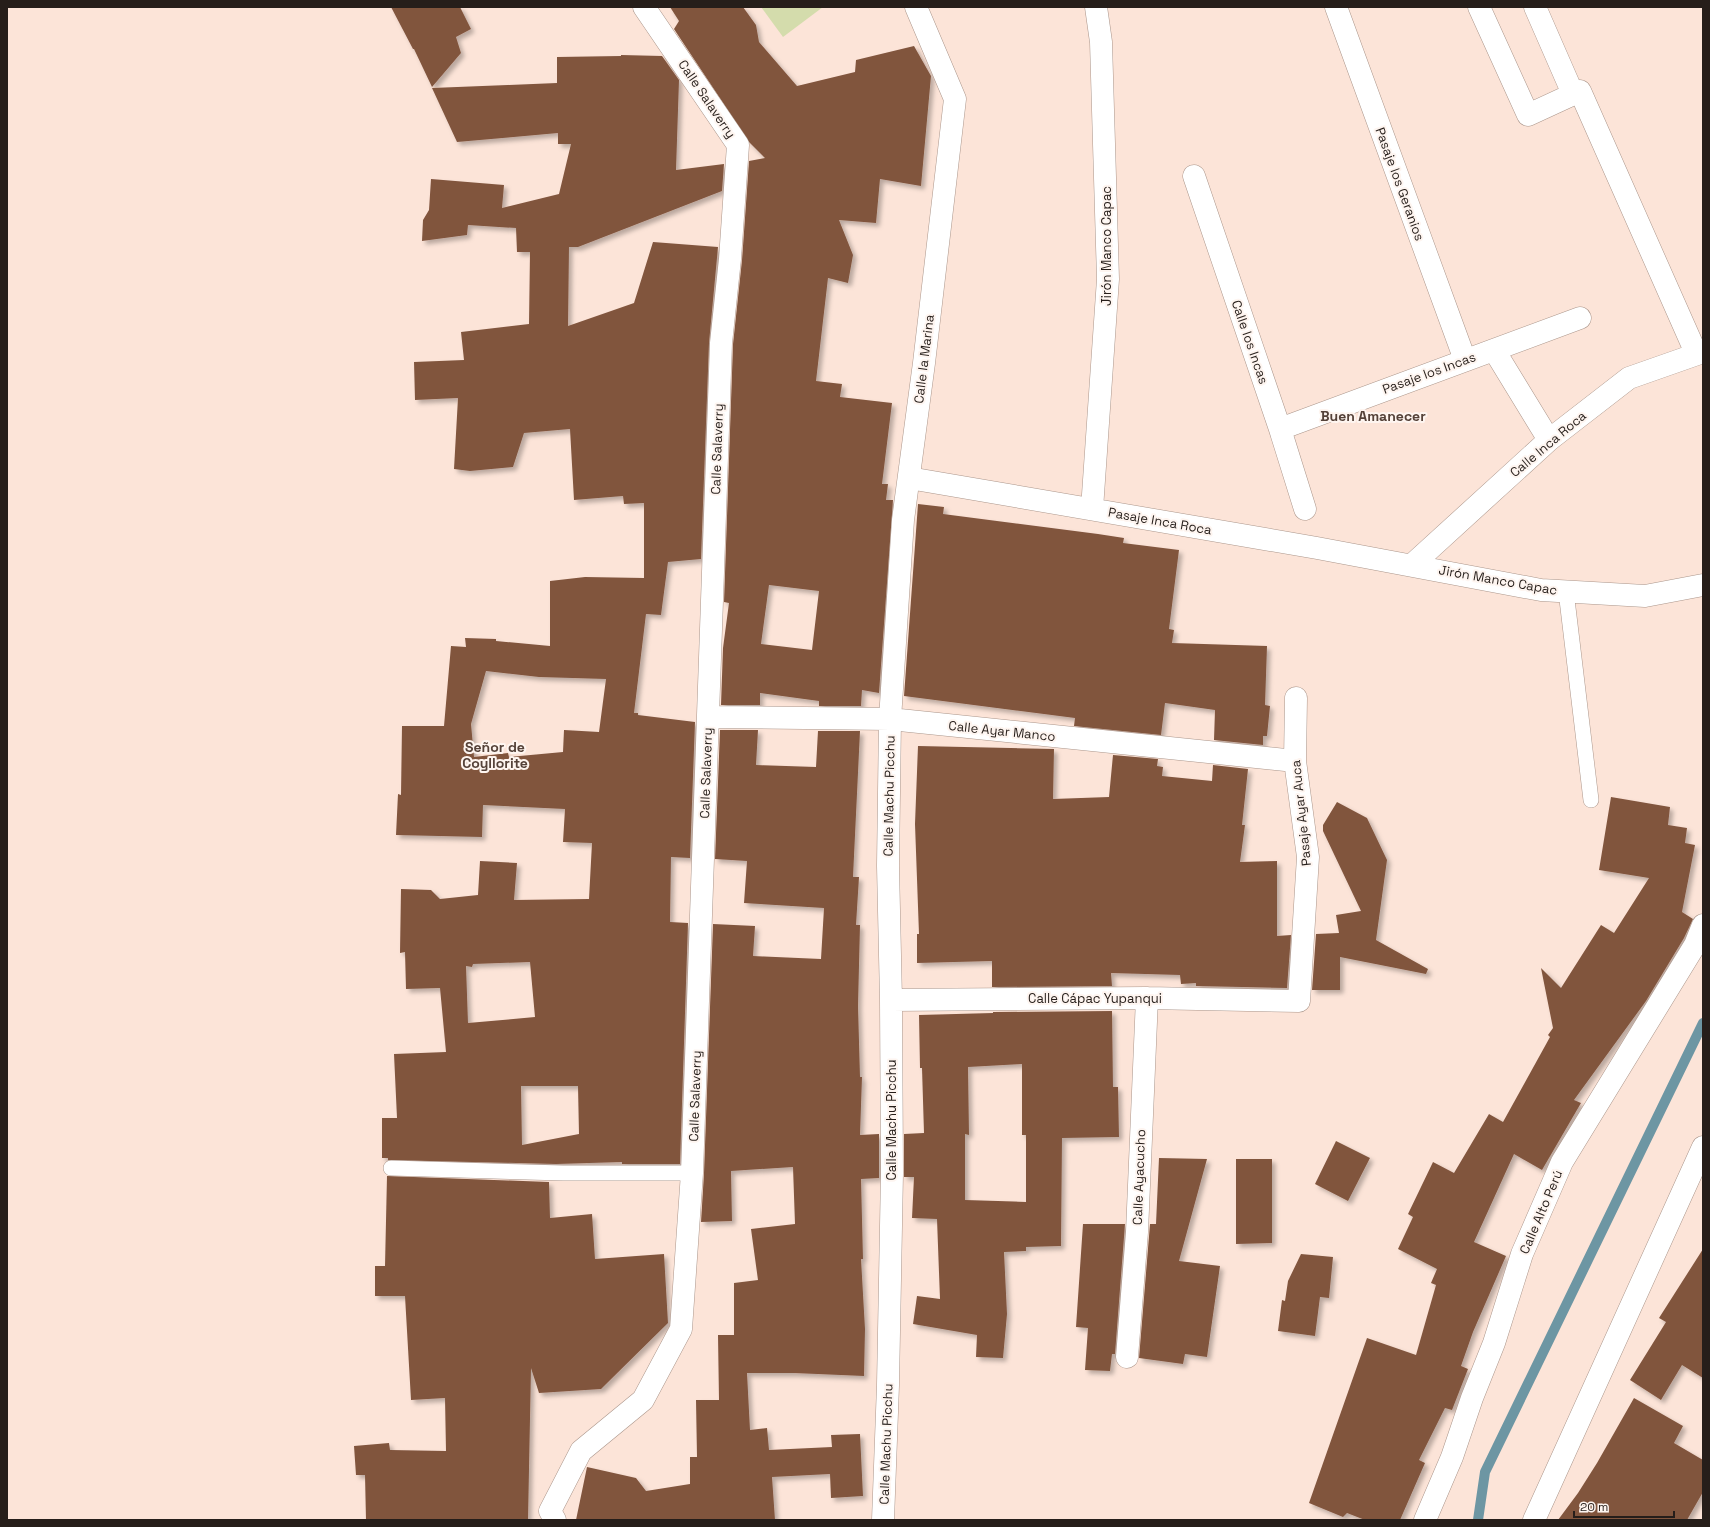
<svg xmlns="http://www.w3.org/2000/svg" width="1710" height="1527" font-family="'Space Grotesk',sans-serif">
	<defs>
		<filter id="shadow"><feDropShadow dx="3.5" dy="3.5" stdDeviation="2" flood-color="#0004"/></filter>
	</defs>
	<rect width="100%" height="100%" fill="#fce4d8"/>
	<path fill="#d4dcac" d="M 761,7 L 823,7 L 783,37 Z"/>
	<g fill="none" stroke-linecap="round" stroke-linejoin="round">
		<path stroke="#6d96a3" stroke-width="10" d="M 1478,1520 L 1485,1472 L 1703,1023"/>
	</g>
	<path fill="#81553e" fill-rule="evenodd" filter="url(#shadow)" d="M 391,7 L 460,7 L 471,29 L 456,37 L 461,53 L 432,87 L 414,49 L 413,49 Z
		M 670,7 L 743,7 L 756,25 L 759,42 L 797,86 L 855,72 L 856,60 L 914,46 L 931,76 L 921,186 L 880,179 L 876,223 L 839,220 L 853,255 L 848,283 L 828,278 L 816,381 L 842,384 L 840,397 L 892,403 L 882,484 L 888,484 L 886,500 L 893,500 L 879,693 L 862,690 L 861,706 L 819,706 L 819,701 L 760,693 L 760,705 L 721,705 L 723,648 L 729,603 L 724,602 L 733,344 L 742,260 L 749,161 L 765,158 L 749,142 L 674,29 L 679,21 ZM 769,585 L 819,591 L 812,650 L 761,644 Z
		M 621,55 L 662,56 L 679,80 L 676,170 L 724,164 L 722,191 L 578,247 L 569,247 L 568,326 L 634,303 L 653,242 L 718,247 L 709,343 L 701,559 L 668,562 L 661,615 L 646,614 L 634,713 L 638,713 L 638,715 L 695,722 L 690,858 L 671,857 L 670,922 L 688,923 L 680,1164 L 622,1164 L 622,1162 L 556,1164 L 388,1160 L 388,1158 L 382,1158 L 382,1118 L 397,1118 L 394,1054 L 446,1052 L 440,988 L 406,989 L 405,952 L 400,953 L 401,889 L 431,890 L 440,899 L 478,895 L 480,861 L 517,863 L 514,900 L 589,899 L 592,843 L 563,842 L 565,809 L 483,805 L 482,837 L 396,835 L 398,794 L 401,795 L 402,726 L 444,726 L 451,646 L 466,647 L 465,638 L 496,639 L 496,641 L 550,646 L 550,581 L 585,577 L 644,578 L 644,503 L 624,504 L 623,496 L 574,500 L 570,429 L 524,433 L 513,467 L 470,471 L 454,469 L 458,398 L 415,400 L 414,362 L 464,360 L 461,332 L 529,324 L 530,252 L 517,252 L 516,228 L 468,225 L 467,235 L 422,241 L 423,220 L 429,210 L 431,179 L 504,185 L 502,208 L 559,194 L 571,144 L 558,144 L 558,133 L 457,142 L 432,88 L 557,83 L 557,57 L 621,56 ZM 486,671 L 539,677 L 606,679 L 599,732 L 564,730 L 563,752 L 509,757 L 508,753 L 474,757 L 471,724 ZM 530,962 L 535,1017 L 468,1023 L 466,966 L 472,967 L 473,964 ZM 521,1086 L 578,1086 L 579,1134 L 522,1145 Z
		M 918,504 L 944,507 L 943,514 L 1098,534 L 1124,538 L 1123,543 L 1179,550 L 1169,629 L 1174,630 L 1172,643 L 1267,646 L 1265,705 L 1270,706 L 1267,736 L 1263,736 L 1263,745 L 1214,740 L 1215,710 L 1165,703 L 1161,735 L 1074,726 L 1075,718 L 904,696 Z
		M 720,730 L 758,730 L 756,765 L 816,767 L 818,731 L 860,731 L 853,877 L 859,877 L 856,925 L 860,925 L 858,1006 L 860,1077 L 862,1077 L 860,1135 L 879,1134 L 879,1178 L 861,1179 L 863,1259 L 861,1259 L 865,1329 L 864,1376 L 794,1373 L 747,1373 L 750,1430 L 767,1428 L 769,1450 L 832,1447 L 831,1435 L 860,1434 L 863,1496 L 831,1498 L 830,1474 L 772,1477 L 775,1520 L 576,1520 L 587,1467 L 636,1478 L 646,1491 L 690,1484 L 690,1457 L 697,1457 L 696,1400 L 719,1400 L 718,1335 L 734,1335 L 734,1283 L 758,1280 L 751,1229 L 795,1224 L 793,1167 L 731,1171 L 732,1221 L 701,1222 L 704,1173 L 713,924 L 755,926 L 753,956 L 821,959 L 824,908 L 744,903 L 747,861 L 715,859 Z
		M 918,746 L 1054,749 L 1053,799 L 1109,797 L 1113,755 L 1158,759 L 1157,766 L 1163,767 L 1162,776 L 1212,781 L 1213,765 L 1248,769 L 1242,825 L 1245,825 L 1240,862 L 1277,861 L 1277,936 L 1291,935 L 1287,988 L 1196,986 L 1196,983 L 1181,984 L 1180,975 L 1111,973 L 1112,986 L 992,987 L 992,961 L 917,963 L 917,934 L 919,934 L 915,824 Z
		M 1611,797 L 1670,807 L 1668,825 L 1687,828 L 1685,843 L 1695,845 L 1682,912 L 1693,919 L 1684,938 L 1646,1001 L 1574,1100 L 1581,1103 L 1542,1170 L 1514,1154 L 1474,1242 L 1506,1256 L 1473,1332 L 1461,1366 L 1468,1369 L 1452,1410 L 1445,1408 L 1419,1460 L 1425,1463 L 1400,1520 L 1365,1520 L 1347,1513 L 1343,1517 L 1309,1503 L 1367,1338 L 1416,1355 L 1436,1285 L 1431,1283 L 1437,1269 L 1398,1249 L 1413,1217 L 1408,1214 L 1433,1162 L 1454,1173 L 1489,1114 L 1503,1122 L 1550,1037 L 1548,1035 L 1553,1028 L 1541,968 L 1561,988 L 1601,925 L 1614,933 L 1649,878 L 1599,870 Z
		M 1337,802 L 1367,818 L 1387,860 L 1376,940 L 1428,969 L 1426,974 L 1340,957 L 1340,990 L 1312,990 L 1316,934 L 1339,933 L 1336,915 L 1361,911 L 1323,831 L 1323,825 Z
		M 1112,1011 L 1113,1087 L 1118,1087 L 1119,1137 L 1062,1138 L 1061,1246 L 1026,1247 L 1026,1251 L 1004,1252 L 1007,1314 L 1003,1358 L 976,1357 L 977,1335 L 913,1324 L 917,1296 L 940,1299 L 937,1219 L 912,1218 L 914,1177 L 904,1177 L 904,1134 L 924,1133 L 922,1068 L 920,1068 L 919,1015 L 993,1013 L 993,1012 ZM 1022,1064 L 1022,1135 L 1026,1135 L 1026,1202 L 965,1200 L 965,1134 L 969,1135 L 968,1067 Z
		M 1336,1141 L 1370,1158 L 1348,1201 L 1315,1184 Z
		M 1159,1158 L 1207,1159 L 1179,1261 L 1220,1266 L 1207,1357 L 1185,1354 L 1183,1364 L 1139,1358 L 1150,1224 L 1156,1224 Z
		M 1236,1159 L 1272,1159 L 1272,1243 L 1236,1244 Z
		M 387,1176 L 549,1182 L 550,1218 L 592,1214 L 595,1259 L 664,1254 L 668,1323 L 601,1389 L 539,1393 L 531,1368 L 528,1520 L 366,1520 L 365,1475 L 356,1475 L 354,1446 L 389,1443 L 390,1450 L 446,1451 L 445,1398 L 411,1400 L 405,1296 L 375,1296 L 375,1266 L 385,1266 Z
		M 1083,1224 L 1125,1224 L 1115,1354 L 1112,1354 L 1110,1371 L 1085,1370 L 1088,1328 L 1076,1327 Z
		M 1703,1249 L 1703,1378 L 1682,1365 L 1661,1400 L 1630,1380 L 1666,1322 L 1659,1318 Z
		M 1301,1254 L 1333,1257 L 1329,1298 L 1320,1297 L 1315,1336 L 1278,1331 L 1282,1300 L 1285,1301 L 1288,1281 Z
		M 1634,1398 L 1683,1426 L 1674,1443 L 1703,1460 L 1703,1492 L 1687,1520 L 1558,1520 L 1578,1493 L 1597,1463 Z"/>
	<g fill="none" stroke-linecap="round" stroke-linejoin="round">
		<g stroke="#ab968b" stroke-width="16">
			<path id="service" d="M 1566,591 L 1591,800
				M 391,1168 L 563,1173 L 692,1173"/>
		</g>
		<g stroke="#ab968b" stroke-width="23">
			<path id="minor" d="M 1336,7 L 1465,360
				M 1479,7 L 1528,115 L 1580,91 L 1696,353
				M 1535,7 L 1573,94
				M 1194,176 L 1280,429 L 1305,509
				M 1494,350 L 1549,440
				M 1280,429 L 1580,318
				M 909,478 L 1317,548 L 1541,590 L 1645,596 L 1703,585
				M 1092,509 L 1108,279 L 1101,42 L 1096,7
				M 1412,565 L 1549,440 L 1629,378 L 1703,352
				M 708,717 L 890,719 L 1295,761
				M 891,1000 L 1147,998 L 1299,1001 L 1308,857 L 1295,761 L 1296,698
				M 1127,1357 L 1137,1232 L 1147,998
				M 555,1520 L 550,1511 L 581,1451 L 643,1400 L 681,1329 L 692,1173 L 721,343 L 730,259 L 738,145 L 644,7
				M 883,1520 L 888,1385 L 892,1173 L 891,1000 L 888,866 L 890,719 L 903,520 L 924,363 L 955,99 L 916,7
				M 1534,1520 L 1703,1147"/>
		</g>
		<g stroke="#ab968b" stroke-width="23">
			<path id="tertiary" d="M 1425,1520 L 1452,1457 L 1472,1398 L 1494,1343 L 1522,1254 L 1562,1162 L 1695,945 L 1703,925"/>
		</g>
		<use href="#service" stroke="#fff" stroke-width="15"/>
		<use href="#minor" stroke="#fff" stroke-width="22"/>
		<use href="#tertiary" stroke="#fff" stroke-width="22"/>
	</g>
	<g text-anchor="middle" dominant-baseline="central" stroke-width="4" stroke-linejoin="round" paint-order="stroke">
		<g font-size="13" fill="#261e1a" stroke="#fef5f0">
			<text transform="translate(707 99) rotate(56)">Calle Salaverry</text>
			<text transform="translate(1400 184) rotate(70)">Pasaje los Geranios</text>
			<text transform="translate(1106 246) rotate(-90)">Jirón Manco Capac</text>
			<text transform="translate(1250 342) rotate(71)">Calle los Incas</text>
			<text transform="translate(924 359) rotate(-83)">Calle la Marina</text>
			<text transform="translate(1429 373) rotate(-20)">Pasaje los Incas</text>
			<text transform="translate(1548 444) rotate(-40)">Calle Inca Roca</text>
			<text transform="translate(717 449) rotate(-88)">Calle Salaverry</text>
			<text transform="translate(1160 521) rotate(10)">Pasaje Inca Roca</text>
			<text transform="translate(1498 580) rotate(10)">Jirón Manco Capac</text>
			<text transform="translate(1002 731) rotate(6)">Calle Ayar Manco</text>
			<text transform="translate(706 773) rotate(-88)">Calle Salaverry</text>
			<text transform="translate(889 796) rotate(-89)">Calle Machu Picchu</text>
			<text transform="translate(1301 813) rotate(-96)">Pasaje Ayar Auca</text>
			<text x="1095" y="998">Calle Cápac Yupanqui</text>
			<text transform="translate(695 1096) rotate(-88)">Calle Salaverry</text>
			<text transform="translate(891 1120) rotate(-90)">Calle Machu Picchu</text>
			<text transform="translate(1139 1177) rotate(-88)">Calle Ayacucho</text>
			<text transform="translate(1541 1212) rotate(-67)">Calle Alto Perú</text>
			<text transform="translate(886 1444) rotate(-88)">Calle Machu Picchu</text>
		</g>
		<g font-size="14" font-weight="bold" fill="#554239" stroke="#fef5f0">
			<text x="1373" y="416">Buen Amanecer</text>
			<text x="495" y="747">Señor de<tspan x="495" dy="16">Coyllorite</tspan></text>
		</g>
	</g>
	<rect width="1710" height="1527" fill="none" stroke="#261e1a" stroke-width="16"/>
	<path d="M1574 1511v6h100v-6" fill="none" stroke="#261e1a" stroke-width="2"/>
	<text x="1580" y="1511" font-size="12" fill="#261e1a" stroke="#fef5f0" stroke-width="3" paint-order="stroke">20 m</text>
</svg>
